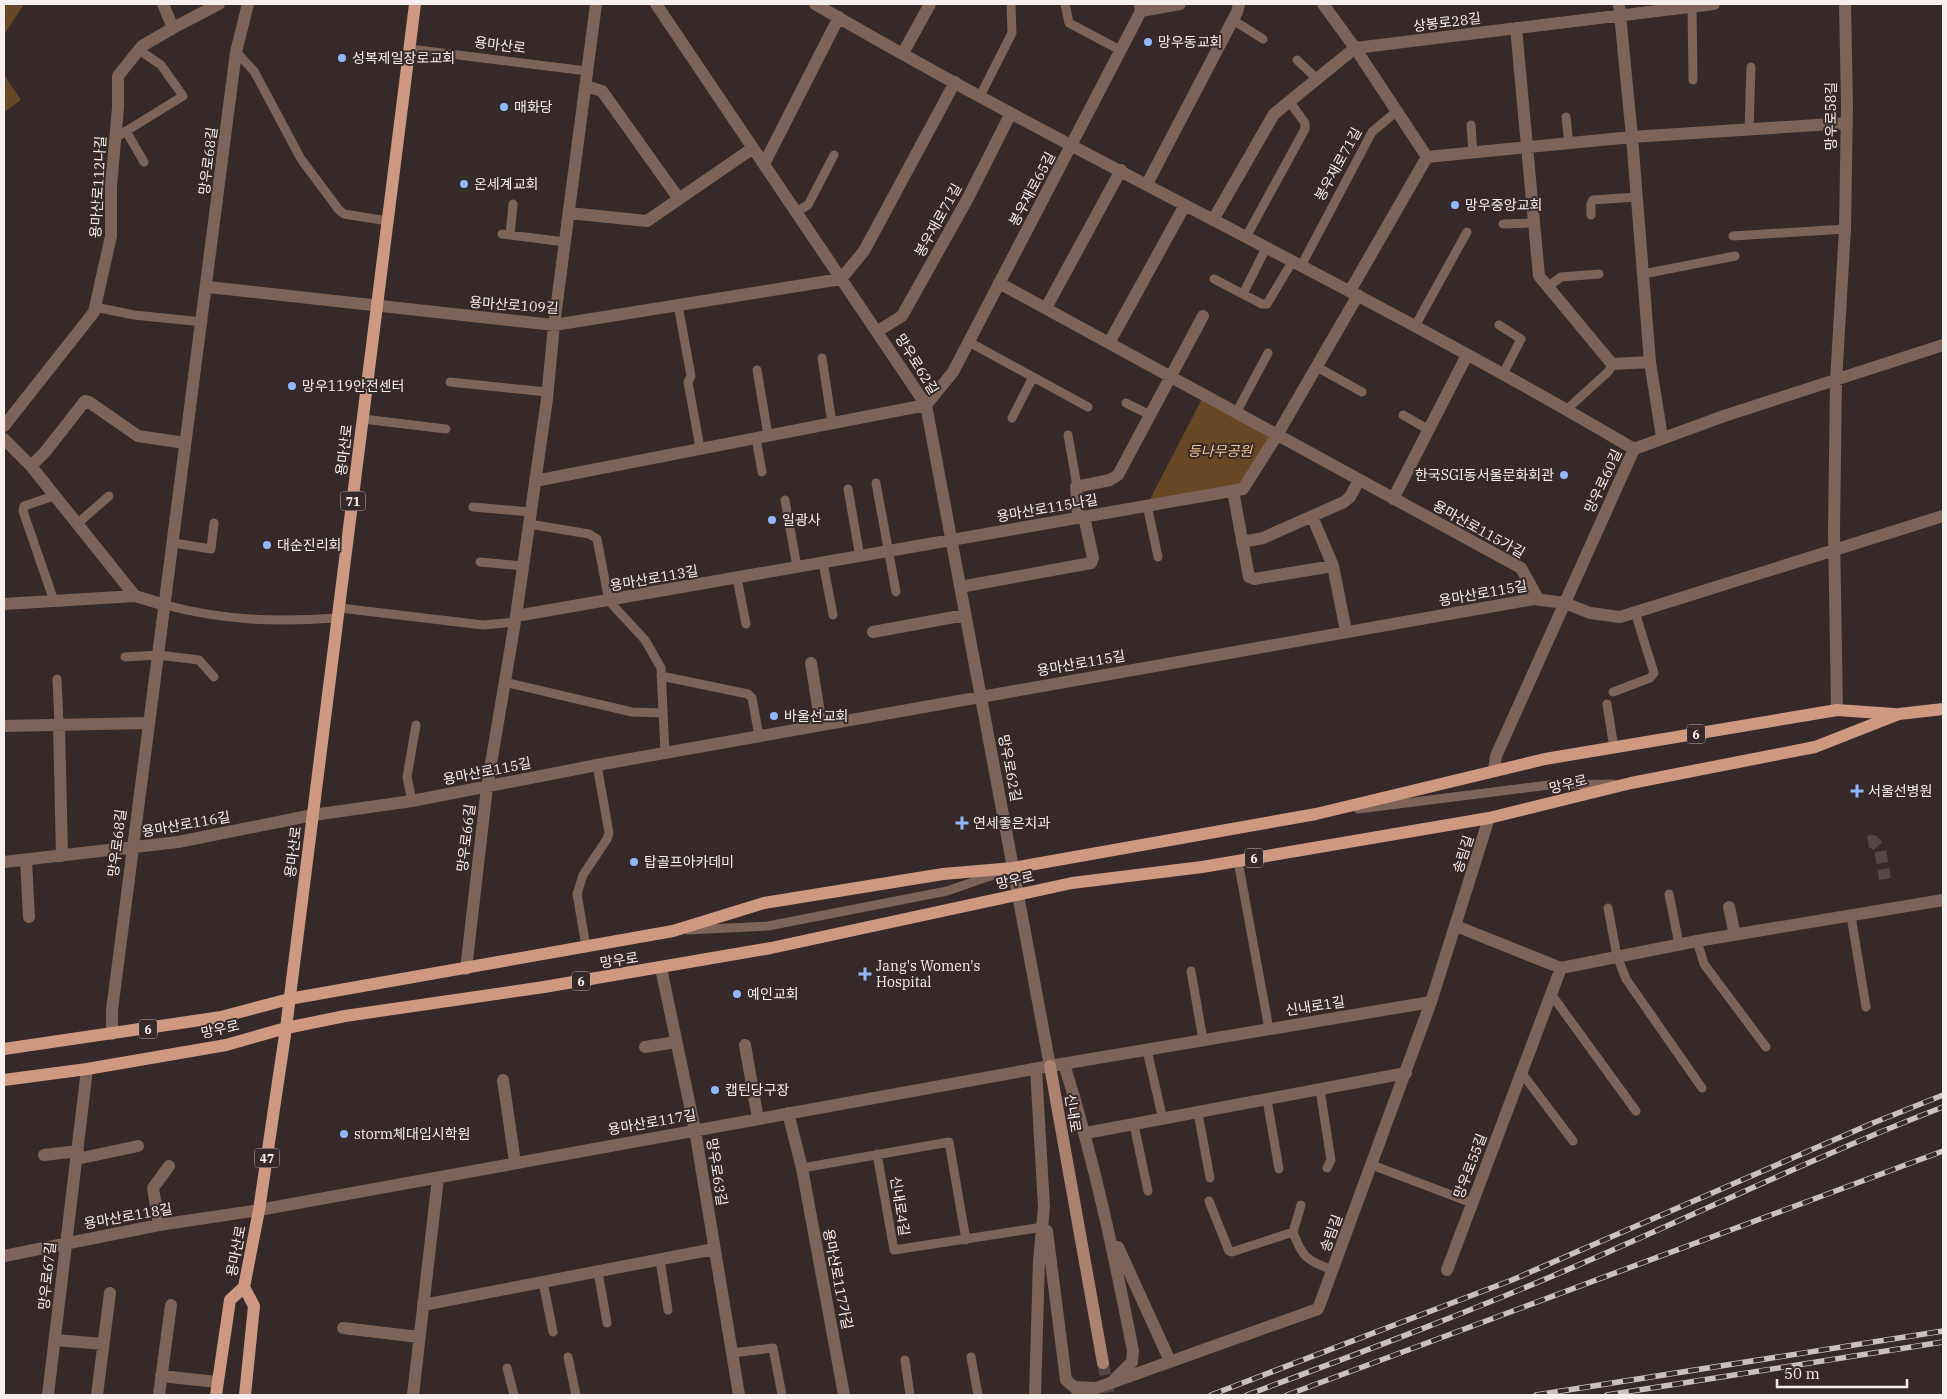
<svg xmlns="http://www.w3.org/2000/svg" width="1947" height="1399" font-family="'IBM Plex Serif','Noto Sans KR',serif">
	<rect width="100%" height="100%" fill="#362929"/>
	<path fill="#674724" d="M 4,4 L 24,4 L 4,35 Z
		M 4,75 L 21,100 L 4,112 L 4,74 Z
		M 1204,395 L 1277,435 L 1243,489 L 1147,505 Z"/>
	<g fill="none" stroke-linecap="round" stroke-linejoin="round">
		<path stroke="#534747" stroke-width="12" stroke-dasharray="12 6" stroke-linecap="butt" d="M 1868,842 L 1873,841 L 1880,849 L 1885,879"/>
		<path stroke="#534747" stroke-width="12" stroke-dasharray="12 6" stroke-linecap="butt" d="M 1103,1363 L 1109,1395"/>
		<path stroke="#7e6358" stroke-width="9" d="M 1065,4 L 1069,23 L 1120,50
			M 1692,7 L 1693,80
			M 1233,20 L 1263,39
			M 410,49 L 587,71
			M 236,52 L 254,71 L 301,159 L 339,210 L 344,214 L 388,221
			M 1297,60 L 1317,79
			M 980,96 L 1012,33 L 1011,4
			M 1566,117 L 1569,144
			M 1471,125 L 1473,153
			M 1749,129 L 1751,67
			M 126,131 L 144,162
			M 115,138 L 183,96 L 161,65 L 139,50
			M 796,212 L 808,205 L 834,155
			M 1591,215 L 1591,204 L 1593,200 L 1637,197
			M 1503,224 L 1534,223
			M 502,234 L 565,242
			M 510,235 L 513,204
			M 1733,236 L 1845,229
			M 1246,237 L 1305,129 L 1305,123 L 1289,101
			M 1301,266 L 1372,132 L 1397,111
			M 1643,274 L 1735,256
			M 1214,279 L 1262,304 L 1267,304 L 1292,262
			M 1547,287 L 1561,277 L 1599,274
			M 1243,294 L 1266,248
			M 678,305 L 691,376 L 688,382 L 700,448
			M 95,307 L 134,315 L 203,322
			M 1499,325 L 1521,339 L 1503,374
			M 1415,326 L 1467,232
			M 969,342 L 1088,407
			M 822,358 L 832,423
			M 1317,367 L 1362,392
			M 757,370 L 768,435
			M 450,382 L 547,392
			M 1126,403 L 1150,415
			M 1566,410 L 1609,371 L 1612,364
			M 1236,413 L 1268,353
			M 1403,415 L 1429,430
			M 1012,418 L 1033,377
			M 363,419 L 446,429
			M 1068,435 L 1077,486
			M 756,438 L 762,472
			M 876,483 L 896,592
			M 848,489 L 860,557
			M 785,500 L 797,567
			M 1147,505 L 1158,557
			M 473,507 L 530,512
			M 77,524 L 109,496
			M 529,524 L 589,534 L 597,539 L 609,601 L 645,640 L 661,668 L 665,753
			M 174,543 L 211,549 L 214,523
			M 480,562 L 523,566
			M 823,563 L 833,615
			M 737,578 L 746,624
			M 54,601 L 23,511 L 24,506 L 54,496
			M 165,605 C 226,621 276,622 338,618
			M 340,608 L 483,625 L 515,622
			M 125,657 L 158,655 L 199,660 L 214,677
			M 661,676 L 748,694 L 752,698 L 759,736
			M 57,679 L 59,724
			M 504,682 L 632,712 L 662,713
			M 1613,692 L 1650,678 L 1654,673 L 1635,612
			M 1607,704 L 1614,748
			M 412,801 L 407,777 L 416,725
			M 1358,809 L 1549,785 L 1613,784
			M 1238,861 L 1269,1029
			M 1669,894 L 1679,944
			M 1608,908 L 1617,956 L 1626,979 L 1702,1088
			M 1851,916 L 1866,1007
			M 688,930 L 768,926 L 947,891 L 999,873
			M 1697,941 L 1704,964 L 1766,1047
			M 586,946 L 577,894 L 583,875 L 607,839 L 609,833 L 597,765
			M 1191,971 L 1203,1040
			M 1551,994 L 1636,1111
			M 1147,1050 L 1163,1120
			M 1521,1072 L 1573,1141
			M 1320,1090 L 1331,1160 L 1327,1168
			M 1267,1100 L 1279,1169
			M 1198,1113 L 1210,1178
			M 1134,1125 L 1148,1191
			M 877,1154 L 894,1250 L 1043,1227
			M 1372,1165 L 1472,1203
			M 802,1168 L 949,1142 L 966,1240
			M 1209,1201 L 1229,1251 L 1232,1252 L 1293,1232 C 1302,1257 1307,1261 1333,1270
			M 1293,1232 L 1301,1205
			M 660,1260 L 668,1310
			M 598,1272 L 607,1323
			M 543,1282 L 553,1332
			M 732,1353 L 773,1348 L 782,1395
			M 568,1357 L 576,1395
			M 971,1357 L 978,1395
			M 905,1360 L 910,1395
			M 507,1368 L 514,1395"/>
		<path stroke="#7e6358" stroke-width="12" d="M 656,4 L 926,405 L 1013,868
			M 815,4 C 1084,161 1367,291 1634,449
			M 1140,4 L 1141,11 L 1180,4
			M 1323,4 L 1355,48 L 1427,157 L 1632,137 L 1847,123
			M 1619,4 L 1632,137 L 1650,362 L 1662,437
			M 173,28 L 219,4
			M 1516,28 L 1539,276 L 1612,364 L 1650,362
			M 903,53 L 930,4
			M 586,86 L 602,91 L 679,199
			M 764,164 L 839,17
			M 1147,184 L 1237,12 L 1239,4
			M 569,213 L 647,221 L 753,148
			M 1213,220 L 1274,114 L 1355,48 L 1714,4
			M 999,283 L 1521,568 L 1538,599
			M 208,287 L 554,325 L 841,279 L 864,251 L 955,82
			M 1350,291 L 1427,157
			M 1046,308 L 1121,170
			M 878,331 L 902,316 L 968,198 L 1011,113
			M 1109,343 L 1185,205
			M 4,426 L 94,312 L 111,236 L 111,186 L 118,108 L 118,76 L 142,46 L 173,28 L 163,4
			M 4,439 L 31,466 L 135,596
			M 31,466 L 45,452 L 85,401 L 89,402 L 138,436 L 185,443
			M 535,481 L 926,405 L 953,372 L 1141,11
			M 1233,491 L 1249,577 L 1254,579 L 1333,566
			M 1393,499 L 1467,355
			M 1312,516 L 1333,566 L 1346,631
			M 1078,518 L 1076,487 L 1110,480 L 1118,475 L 1203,316
			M 1242,542 L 1263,538 L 1344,502 L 1350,497 L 1359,480
			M 960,587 L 1091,563 L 1093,558 L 1084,517
			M 4,604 L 135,596 L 165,605
			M 516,616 L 1243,489 L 1277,435 L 1358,295
			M 873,632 L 965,615
			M 811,663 L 821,725
			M 1837,710 L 1834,531 L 1836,381 L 1845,229 L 1847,105 L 1845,4
			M 59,724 L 62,856
			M 4,726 L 147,723
			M 1494,770 L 1496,756 L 1634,449 L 1724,416 L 1943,345
			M 26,860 L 29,917
			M 4,862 L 178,842 L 313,815 L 412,801 L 597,765 L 1534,599 L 1565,603 L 1590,613 L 1620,617 L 1943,516
			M 1729,907 L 1735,935
			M 1456,926 L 1561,968
			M 661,968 L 695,1130 L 739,1395
			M 1561,968 L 1697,941 L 1943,900
			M 466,969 L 487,787 L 516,616 L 547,399 L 554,325 L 596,4
			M 112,1034 L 112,1010 C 151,690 197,372 236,52 L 248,4
			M 745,1045 L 758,1119
			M 645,1047 L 676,1042
			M 1064,1064 C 1094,1159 1114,1254 1133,1351 L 1132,1362 L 1112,1382
			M 503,1080 L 515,1162
			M 788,1113 L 802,1168 L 844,1395
			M 1086,1133 L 1406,1073
			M 44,1155 L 78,1151
			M 77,1159 L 138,1146
			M 159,1225 L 153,1188 L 169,1166
			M 1047,1231 L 1066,1380 L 1074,1387 L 1096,1388
			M 1118,1247 L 1170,1361
			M 4,1256 L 159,1225 L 259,1210 L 1050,1066 L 1431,1002
			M 1447,1270 L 1561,968
			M 423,1305 L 714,1249
			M 343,1328 L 419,1337
			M 55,1340 L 103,1344
			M 161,1376 L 217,1382
			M 48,1395 L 87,1069
			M 97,1395 L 110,1293
			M 159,1395 L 171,1305
			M 413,1395 L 438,1178
			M 1035,1395 L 1039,1261 L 1044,1207 L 1036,1069"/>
		<path stroke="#7e6358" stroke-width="12" d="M 1013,868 L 1050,1066
			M 1077,1395 L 1318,1309 L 1431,1002 L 1489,818"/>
		<path stroke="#ac8170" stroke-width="12" d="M 1050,1066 L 1103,1363"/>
		<path stroke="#cf9881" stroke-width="12" d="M 4,1049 L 221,1017 L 289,999 L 673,931 L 764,903 L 943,874 L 1013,868 L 1316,814 L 1545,759 L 1837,710 L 1894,714
			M 4,1080 L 87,1069 L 226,1045 L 286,1028 L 345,1016 L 544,987 L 771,948 L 1072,883 L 1202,867 L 1489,818 L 1631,783 L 1815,747 L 1899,714 L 1943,709
			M 244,1287 L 254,1306 L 245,1395
			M 216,1395 L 230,1300 L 244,1287 L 259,1210 L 286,1028 L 415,4"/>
		<g stroke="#c9c0c0" stroke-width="5.5">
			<path id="rail" d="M 1211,1395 L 1512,1280 L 1873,1123 L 1943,1095
				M 1247,1395 C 1368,1350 1488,1305 1606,1253 C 1718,1204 1829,1151 1943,1107
				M 1287,1395 L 1943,1151
				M 1536,1395 L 1943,1331
				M 1607,1395 L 1943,1342"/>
		</g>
		<use href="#rail" stroke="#362929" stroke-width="4" stroke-dasharray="11" stroke-linecap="butt"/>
	</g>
	<g fill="#91b8fd" stroke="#362929" stroke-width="2">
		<circle cx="1148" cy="42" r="5"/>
		<circle cx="342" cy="58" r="5"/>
		<circle cx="504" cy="107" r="5"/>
		<circle cx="464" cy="184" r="5"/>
		<circle cx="1455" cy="205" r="5"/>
		<circle cx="292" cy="386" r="5"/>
		<circle cx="1564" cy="475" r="5"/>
		<circle cx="772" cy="520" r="5"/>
		<circle cx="267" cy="545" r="5"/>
		<circle cx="774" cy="716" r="5"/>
		<path d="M1854.5 783.5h5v5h5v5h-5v5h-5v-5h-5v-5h5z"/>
		<path d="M959.5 815.5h5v5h5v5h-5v5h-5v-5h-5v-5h5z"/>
		<circle cx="634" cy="862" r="5"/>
		<path d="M862.5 966.5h5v5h5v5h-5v5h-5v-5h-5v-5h5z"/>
		<circle cx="737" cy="994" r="5"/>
		<circle cx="715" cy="1090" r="5"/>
		<circle cx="344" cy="1134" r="5"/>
	</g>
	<g text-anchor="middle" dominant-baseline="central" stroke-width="4" stroke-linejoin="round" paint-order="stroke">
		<g fill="#362929" stroke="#bdb4b3" stroke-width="1">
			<rect x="340.5" y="491.5" width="25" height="19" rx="4"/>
			<rect x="1687" y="724.5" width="18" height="19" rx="4"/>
			<rect x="1245" y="848.5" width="18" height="19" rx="4"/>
			<rect x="572" y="971.5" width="18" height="19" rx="4"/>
			<rect x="139" y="1019.5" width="18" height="19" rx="4"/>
			<rect x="254.5" y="1148.5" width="25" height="19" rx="4"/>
		</g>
		<g font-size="12" font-weight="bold" fill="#f7efee">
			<text x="353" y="501">71</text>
			<text x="1696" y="734">6</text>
			<text x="1254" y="858">6</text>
			<text x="581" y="981">6</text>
			<text x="148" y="1029">6</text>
			<text x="267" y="1158">47</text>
		</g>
		<g font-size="14" fill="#f7efee" stroke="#362929">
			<text transform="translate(1447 22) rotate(-7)">상봉로28길</text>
			<text transform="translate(500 45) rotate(7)">용마산로</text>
			<text transform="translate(1831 116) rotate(-90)">망우로58길</text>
			<text transform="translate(208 161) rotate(-83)">망우로68길</text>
			<text transform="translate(1338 164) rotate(-61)">봉우재로71길</text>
			<text transform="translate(98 187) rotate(-87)">용마산로112나길</text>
			<text transform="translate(1032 189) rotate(-62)">봉우재로65길</text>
			<text transform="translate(938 220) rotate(-61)">봉우재로71길</text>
			<text transform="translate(514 305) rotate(4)">용마산로109길</text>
			<text transform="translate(917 364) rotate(58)">망우로62길</text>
			<text transform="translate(344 450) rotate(-83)">용마산로</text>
			<text transform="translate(1603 481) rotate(-65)">망우로60길</text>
			<text transform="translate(1047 508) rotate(-10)">용마산로115나길</text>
			<text transform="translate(1479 529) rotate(29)">용마산로115가길</text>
			<text transform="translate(654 578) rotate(-10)">용마산로113길</text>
			<text transform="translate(1483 593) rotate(-10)">용마산로115길</text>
			<text transform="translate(1081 663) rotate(-10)">용마산로115길</text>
			<text transform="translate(1010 768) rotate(79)">망우로62길</text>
			<text transform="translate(487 771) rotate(-11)">용마산로115길</text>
			<text transform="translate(1568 784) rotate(-14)">망우로</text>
			<text transform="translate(186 824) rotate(-10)">용마산로116길</text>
			<text transform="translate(466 838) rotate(-83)">망우로66길</text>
			<text transform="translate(117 843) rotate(-83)">망우로68길</text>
			<text transform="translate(293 852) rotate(-83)">용마산로</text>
			<text transform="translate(1463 854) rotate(-72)">송림길</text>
			<text transform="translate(1015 880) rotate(-13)">망우로</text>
			<text transform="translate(619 960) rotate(-9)">망우로</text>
			<text transform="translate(1315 1006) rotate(-9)">신내로1길</text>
			<text transform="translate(220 1029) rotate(-13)">망우로</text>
			<text transform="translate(1073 1113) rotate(81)">신내로</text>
			<text transform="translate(652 1122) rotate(-10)">용마산로117길</text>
			<text transform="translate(1470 1166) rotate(-69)">망우로55길</text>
			<text transform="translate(717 1172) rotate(81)">망우로63길</text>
			<text transform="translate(900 1206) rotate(81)">신내로4길</text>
			<text transform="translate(128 1216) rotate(-10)">용마산로118길</text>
			<text transform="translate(1331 1233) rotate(-70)">송림길</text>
			<text transform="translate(236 1251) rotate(-79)">용마산로</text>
			<text transform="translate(47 1276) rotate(-84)">망우로67길</text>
			<text transform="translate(838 1279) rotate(79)">용마산로117가길</text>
		</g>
		<g font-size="14" fill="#f7efee" stroke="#362929" text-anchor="start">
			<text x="1158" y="42">망우동교회</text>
			<text x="352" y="58">성복제일장로교회</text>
			<text x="514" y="107">매화당</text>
			<text x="474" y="184">온세계교회</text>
			<text x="1465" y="205">망우중앙교회</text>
			<text x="302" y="386">망우119안전센터</text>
			<text x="1554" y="475" text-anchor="end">한국SGI동서울문화회관</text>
			<text x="782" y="520">일광사</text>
			<text x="277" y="545">대순진리회</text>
			<text x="784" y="716">바울선교회</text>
			<text x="1868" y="791">서울선병원</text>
			<text x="973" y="823">연세좋은치과</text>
			<text x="644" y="862">탑골프아카데미</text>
			<text x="876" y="966">Jang's Women's<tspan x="876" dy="16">Hospital</tspan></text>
			<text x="747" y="994">예인교회</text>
			<text x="725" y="1090">캡틴당구장</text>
			<text x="354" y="1134">storm체대입시학원</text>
		</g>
		<g font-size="14" font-style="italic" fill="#fcc68f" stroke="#362929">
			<text x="1220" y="451">등나무공원</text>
		</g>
	</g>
	<rect width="1947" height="1399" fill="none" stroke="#f7efee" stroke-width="10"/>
	<path d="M1777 1379v8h130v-8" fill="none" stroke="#f7efee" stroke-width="2.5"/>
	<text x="1784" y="1379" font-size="15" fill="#f7efee" stroke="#362929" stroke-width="4" paint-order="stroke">50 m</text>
</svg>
